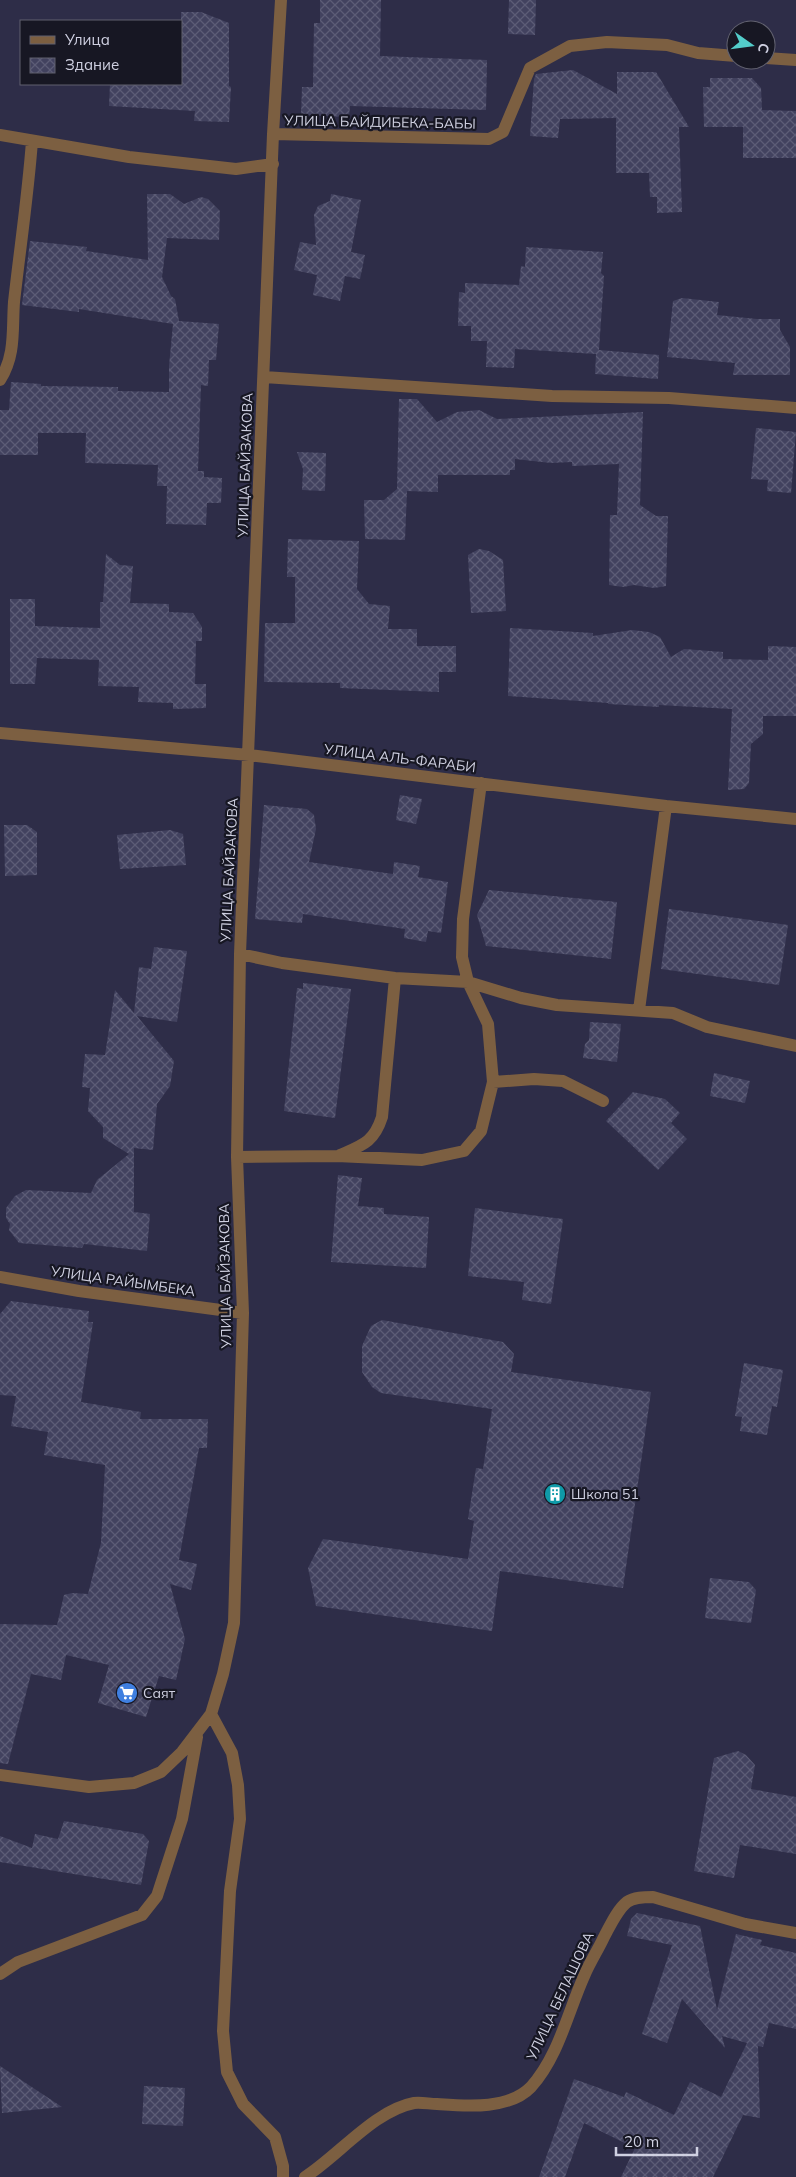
<svg xmlns="http://www.w3.org/2000/svg" width="796" height="2177" font-family="Mulish,sans-serif">
	<defs>
		<pattern id="building-cross-hatch" width="8" height="8" patternUnits="userSpaceOnUse" patternTransform="scale(1.25)"><rect width="8" height="8" fill="#42425f"/><path d="M0 0l8 8M0 8l8-8" fill="none" stroke="#5c5c76"/></pattern>
	</defs>
	<rect width="100%" height="100%" fill="#2e2d48"/>
	<path fill="url(#building-cross-hatch)" d="M 320,0 L 381,0 L 380,56 L 487,60 L 486,110 L 350,106 L 349,117 L 301,115 L 302,87 L 313,87 L 314,23 L 320,23 Z
		M 509,0 L 536,0 L 535,35 L 508,34 Z
		M 181,12 L 201,12 L 229,23 L 229,86 L 231,87 L 229,122 L 194,121 L 195,111 L 109,106 L 110,84 L 181,84 Z
		M 573,70 L 617,94 L 617,72 L 656,72 L 689,127 L 679,127 L 682,212 L 657,213 L 657,197 L 650,197 L 649,173 L 616,173 L 616,118 L 560,119 L 558,138 L 530,136 L 534,79 L 536,74 Z
		M 710,78 L 752,78 L 761,88 L 762,110 L 796,111 L 796,158 L 743,158 L 743,127 L 704,127 L 703,87 L 710,87 Z
		M 147,194 L 170,194 L 184,204 L 201,197 L 208,199 L 220,211 L 219,240 L 167,238 L 162,277 L 171,296 L 175,299 L 179,321 L 219,324 L 216,360 L 209,360 L 208,386 L 201,385 L 198,471 L 204,471 L 204,477 L 222,478 L 221,503 L 207,503 L 206,525 L 166,524 L 167,486 L 157,486 L 158,465 L 85,463 L 86,433 L 38,433 L 38,455 L 0,455 L 0,410 L 9,410 L 11,382 L 41,384 L 41,386 L 118,387 L 118,391 L 169,392 L 169,366 L 173,324 L 79,309 L 79,312 L 22,305 L 30,241 L 87,247 L 86,251 L 148,260 Z
		M 331,194 L 361,200 L 351,252 L 365,255 L 360,279 L 345,276 L 340,301 L 313,295 L 317,275 L 294,270 L 300,242 L 316,245 L 314,215 L 318,206 L 330,201 Z
		M 526,247 L 603,252 L 601,273 L 604,276 L 599,350 L 659,355 L 658,379 L 595,374 L 596,354 L 515,349 L 514,368 L 486,367 L 487,341 L 471,341 L 471,326 L 458,326 L 459,292 L 465,293 L 465,283 L 519,285 L 521,266 L 525,267 Z
		M 682,298 L 719,302 L 717,315 L 757,319 L 780,319 L 780,330 L 790,347 L 790,375 L 733,375 L 735,363 L 667,357 L 673,301 Z
		M 399,399 L 417,399 L 437,422 L 457,412 L 479,410 L 497,419 L 643,412 L 640,505 L 656,516 L 668,516 L 666,586 L 654,588 L 634,585 L 623,587 L 609,585 L 610,515 L 617,515 L 619,464 L 572,466 L 572,462 L 551,463 L 515,459 L 515,470 L 510,470 L 510,475 L 438,475 L 438,492 L 407,491 L 405,540 L 365,539 L 364,500 L 384,500 L 397,489 Z
		M 756,428 L 796,432 L 791,493 L 767,491 L 768,480 L 751,479 Z
		M 297,452 L 326,453 L 325,491 L 302,490 L 303,469 Z
		M 288,539 L 359,541 L 357,589 L 369,604 L 390,606 L 388,629 L 417,629 L 417,646 L 456,646 L 456,672 L 439,672 L 439,692 L 340,688 L 340,683 L 264,682 L 265,623 L 295,623 L 295,577 L 287,577 Z
		M 479,549 L 489,551 L 503,560 L 506,611 L 471,613 L 468,555 Z
		M 106,554 L 120,565 L 133,566 L 130,603 L 169,604 L 169,612 L 193,613 L 202,627 L 202,641 L 196,641 L 195,684 L 206,684 L 206,708 L 173,709 L 173,703 L 138,702 L 139,687 L 98,686 L 99,660 L 37,658 L 35,684 L 10,684 L 10,599 L 35,599 L 35,626 L 100,628 L 100,602 L 103,602 Z
		M 510,628 L 593,633 L 593,636 L 632,630 L 649,632 L 660,637 L 671,657 L 684,649 L 723,652 L 723,659 L 768,660 L 768,646 L 796,647 L 796,716 L 763,716 L 763,734 L 751,744 L 749,783 L 744,789 L 728,790 L 732,709 L 659,705 L 659,707 L 608,704 L 608,703 L 508,696 Z
		M 400,795 L 422,799 L 416,824 L 396,820 Z
		M 264,805 L 307,809 L 314,815 L 316,829 L 309,862 L 393,874 L 394,862 L 420,866 L 418,877 L 448,882 L 441,933 L 428,931 L 426,942 L 404,938 L 405,929 L 303,914 L 302,923 L 255,919 Z
		M 4,825 L 27,825 L 37,832 L 37,875 L 5,876 Z
		M 170,830 L 183,834 L 186,865 L 120,869 L 117,835 Z
		M 489,890 L 617,902 L 611,959 L 486,946 L 477,915 Z
		M 669,909 L 788,925 L 779,985 L 661,969 Z
		M 154,947 L 187,951 L 177,1022 L 137,1016 L 174,1061 L 170,1086 L 157,1104 L 153,1150 L 134,1148 L 134,1212 L 150,1214 L 147,1251 L 84,1244 L 82,1248 L 19,1243 L 9,1230 L 10,1224 L 6,1218 L 6,1208 L 15,1196 L 26,1190 L 91,1193 L 97,1180 L 129,1154 L 103,1138 L 103,1127 L 88,1111 L 90,1088 L 82,1087 L 85,1054 L 105,1055 L 115,990 L 134,1013 L 139,967 L 151,969 Z
		M 303,983 L 351,989 L 335,1118 L 284,1111 L 297,988 L 303,989 Z
		M 590,1022 L 621,1024 L 617,1062 L 583,1058 L 585,1044 L 589,1040 Z
		M 714,1073 L 750,1081 L 745,1103 L 710,1096 Z
		M 633,1092 L 665,1099 L 680,1113 L 671,1123 L 687,1139 L 658,1170 L 606,1121 Z
		M 338,1175 L 362,1178 L 358,1206 L 384,1208 L 384,1214 L 429,1217 L 426,1268 L 331,1262 Z
		M 475,1208 L 563,1219 L 551,1304 L 522,1300 L 524,1282 L 468,1276 Z
		M 11,1301 L 89,1311 L 88,1322 L 93,1322 L 81,1402 L 141,1412 L 140,1419 L 208,1419 L 207,1448 L 199,1448 L 179,1560 L 197,1564 L 191,1590 L 170,1584 L 185,1639 L 176,1680 L 159,1676 L 146,1717 L 98,1703 L 109,1665 L 66,1655 L 61,1680 L 31,1674 L 8,1764 L 0,1763 L 0,1624 L 57,1625 L 64,1595 L 72,1593 L 88,1594 L 101,1543 L 105,1465 L 44,1455 L 48,1432 L 11,1426 L 16,1396 L 0,1395 L 0,1314 Z
		M 382,1320 L 503,1342 L 514,1354 L 511,1372 L 651,1392 L 623,1588 L 500,1571 L 492,1631 L 316,1606 L 308,1568 L 323,1539 L 468,1559 L 474,1521 L 468,1519 L 476,1468 L 483,1469 L 492,1409 L 381,1393 L 372,1387 L 362,1372 L 362,1346 L 371,1326 Z
		M 744,1363 L 783,1370 L 777,1407 L 772,1406 L 767,1435 L 740,1431 L 742,1417 L 735,1416 Z
		M 710,1578 L 749,1582 L 756,1590 L 751,1623 L 705,1618 Z
		M 738,1751 L 746,1755 L 755,1765 L 751,1789 L 796,1797 L 796,1854 L 740,1845 L 734,1878 L 694,1871 L 714,1758 Z
		M 64,1821 L 143,1834 L 149,1841 L 141,1885 L 0,1862 L 0,1836 L 32,1848 L 35,1834 L 58,1839 Z
		M 637,1913 L 700,1926 L 717,2010 L 736,1934 L 762,1940 L 760,1945 L 796,1953 L 796,2029 L 769,2023 L 763,2047 L 758,2046 L 760,2118 L 743,2115 L 713,2177 L 621,2177 L 635,2148 L 584,2123 L 565,2177 L 539,2177 L 574,2079 L 624,2097 L 626,2092 L 674,2115 L 690,2082 L 721,2097 L 747,2043 L 722,2036 L 725,2048 L 682,1999 L 667,2043 L 642,2034 L 672,1945 L 627,1936 L 631,1919 Z
		M 0,2066 L 62,2107 L 2,2113 Z
		M 144,2086 L 185,2088 L 183,2126 L 142,2124 Z"/>
	<g fill="none" stroke-linecap="round" stroke-linejoin="round">
		<path stroke="#7c5f41" stroke-width="12" d="M 766,58 L 796,60
			M 273,134 L 489,139 L 503,132 L 530,68 L 570,46 L 607,42 L 667,45 L 698,53 L 736,56
			M 0,135 L 129,157 L 236,169 L 273,164
			M 264,377 L 552,396 L 669,398 L 796,408
			M 0,380 C 16,355 12,329 14,302 C 20,248 28,195 32,141
			M 0,733 L 249,755 L 666,806 L 796,819
			M 240,954 L 282,963 L 395,978 L 468,982 L 521,998 L 557,1005 L 673,1013 L 707,1027 L 796,1046
			M 639,1010 L 666,806
			M 493,1082 L 534,1079 L 563,1081 L 603,1101
			M 340,1155 C 363,1145 374,1142 382,1117 L 395,978
			M 237,1157 L 337,1156 L 422,1160 L 464,1151 L 481,1131 L 493,1082 L 488,1024 L 468,982 L 462,957 L 463,919 L 481,783
			M 0,1277 L 79,1291 L 243,1313
			M 211,1714 L 232,1753 L 238,1785 L 240,1819 L 230,1891 L 223,2031 L 227,2072 L 243,2104 L 275,2137 L 283,2166 L 283,2177
			M 0,1775 L 89,1787 L 134,1783 L 161,1772 L 182,1752 L 211,1714 L 223,1674 L 234,1623 L 243,1313 L 237,1157 L 240,954 L 273,134 L 281,0
			M 0,1974 L 18,1962 L 142,1915 L 157,1896 L 182,1819 L 197,1737
			M 305,2177 C 338,2156 375,2110 414,2103 C 421,2102 430,2104 437,2104 C 466,2106 509,2110 531,2087 C 559,2056 568,2011 585,1974 C 590,1962 598,1950 604,1937 C 610,1926 617,1910 627,1902 C 634,1897 644,1897 653,1897 L 745,1924 L 796,1933"/>
	</g>
	<defs>
		<g id="building-disc" transform="scale(1.125)"><circle r="9.5" fill="#0f9aa8" stroke="#171723"/><path d="M-4-6H4V6H1V3H-1V6H-4ZM-2.5-4.3h1.7v1.8h-1.7ZM.8-4.3h1.7v1.8H.8ZM-2.5-1h1.7V.8h-1.7ZM.8-1h1.7V.8H.8Z" fill="#fff"/></g>
		<g id="supermarket-disc" transform="scale(1.125)"><circle r="9.5" fill="#3f7fe0" stroke="#171723"/><path d="M-6-5.5h2.5l.6 2H6L4.5 2H-2.5L-4.4-4H-6ZM-1.5 3.2a1.3 1.3 0 1 0 .1 0ZM3 3.2a1.3 1.3 0 1 0 .1 0Z" fill="#fff"/></g>
	</defs>
	<g fill-rule="evenodd">
		<use href="#building-disc" x="555" y="1494"/>
		<use href="#supermarket-disc" x="127" y="1693"/>
	</g>
	<g text-anchor="middle" dominant-baseline="central" stroke-width="4.5" stroke-linejoin="round" paint-order="stroke">
		<g font-size="14" fill="#cfd0e1" stroke="#171723">
			<text transform="translate(380 122) rotate(1)">УЛИЦА БАЙДИБЕКА-БАБЫ</text>
			<text transform="translate(245 465) rotate(-88)">УЛИЦА БАЙЗАКОВА</text>
			<text transform="translate(400 758) rotate(7)">УЛИЦА АЛЬ-ФАРАБИ</text>
			<text transform="translate(229 870) rotate(-87)">УЛИЦА БАЙЗАКОВА</text>
			<text transform="translate(225 1276) rotate(-91)">УЛИЦА БАЙЗАКОВА</text>
			<text transform="translate(123 1281) rotate(8)">УЛИЦА РАЙЫМБЕКА</text>
			<text transform="translate(560 1996) rotate(-65)">УЛИЦА БЕЛАШОВА</text>
		</g>
		<g font-size="14" fill="#cfd0e1" stroke="#171723" text-anchor="start">
			<text x="571" y="1494">Школа 51</text>
			<text x="143" y="1693">Саят</text>
		</g>
	</g>
	<rect x="20" y="20" width="162" height="65" fill="#171723" stroke="#61616f"/>
	<rect x="30" y="36" width="25" height="8" fill="#7c5f41" stroke="#61616f"/>
	<text x="65" y="45" font-size="15" fill="#cfd0e1">Улица</text>
	<rect x="30" y="58" width="25" height="15" fill="url(#building-cross-hatch)" stroke="#61616f"/>
	<text x="65" y="70" font-size="15" fill="#cfd0e1">Здание</text>
	<g transform="translate(751 45) rotate(104)"><circle r="24" fill="#171723" stroke="#61616f"/>
	<path d="M0-4L9 19L0 12L-9 19Z" fill="#53cdca"/>
	<text y="-8" font-size="14" font-weight="bold" text-anchor="middle" fill="#cfd0e1">С</text>
	</g>
	<path d="M616 2147v8h81v-8" fill="none" stroke="#cfd0e1" stroke-width="2.5"/>
	<text x="624" y="2147" font-size="15" fill="#cfd0e1" stroke="#171723" stroke-width="4" paint-order="stroke">20 m</text>
</svg>
